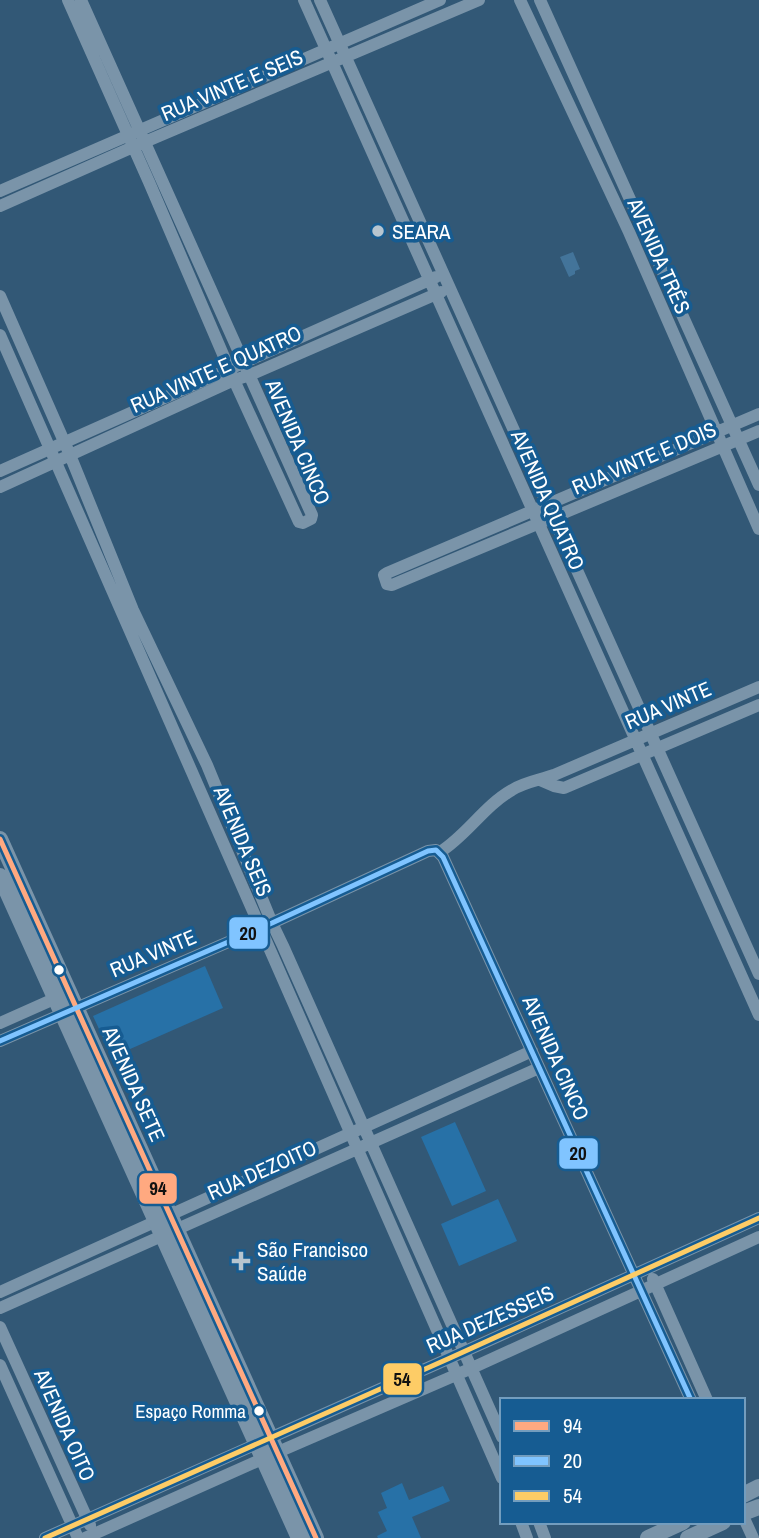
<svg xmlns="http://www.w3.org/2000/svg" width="759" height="1538" font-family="'Archivo Narrow',sans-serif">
	<rect width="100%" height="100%" fill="#325876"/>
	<path fill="#2771a7" d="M 205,966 L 223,1008 L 112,1057 L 93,1016 Z
		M 455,1122 L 486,1191 L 452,1206 L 421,1137 Z
		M 498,1199 L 517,1241 L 459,1266 L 441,1224 Z
		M 402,1483 L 409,1500 L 443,1486 L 450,1501 L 412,1517 L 421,1538 L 378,1538 L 377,1536 L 387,1531 L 378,1512 L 387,1508 L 381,1493 Z"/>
	<path fill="#43749a" d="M 573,252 L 580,269 L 575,271 L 575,274 L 569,277 L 560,257 Z"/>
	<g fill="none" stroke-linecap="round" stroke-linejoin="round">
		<path stroke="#7a94a9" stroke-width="12" d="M 68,0 L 149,182 L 234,380 L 299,522 L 303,523 L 311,519 L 312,515 L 81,0
			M 304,0 L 759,1015
			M 320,0 L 759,974
			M 520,0 L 629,232 L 759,529
			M 540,0 L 759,485
			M 0,191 L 440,0
			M 0,206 L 133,147 L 479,0
			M 0,296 L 70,455 L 133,610 L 207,765 L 272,923 L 283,946 L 502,1437
			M 0,335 L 502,1478
			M 759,414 L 387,573 L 384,575 L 387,584 L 392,585 L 759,431
			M 0,471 L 436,277
			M 0,487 L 234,380 L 250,375 L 441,292
			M 540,780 L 554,786 L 564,788 L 759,705
			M 440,852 C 467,835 484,806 512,790 C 525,782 540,780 554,775 L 759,687
			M 0,1023 L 63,995
			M 0,1041 L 272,923 L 428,851 L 436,850 L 443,857 L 691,1400
			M 653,1279 L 707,1400
			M 0,1292 L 532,1051
			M 0,1308 L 539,1068
			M 0,1327 L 90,1525
			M 0,1365 L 78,1538
			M 743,1516 L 753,1538
			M 521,1522 L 527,1538
			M 539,1522 L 545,1538
			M 45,1538 L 450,1358 L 759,1218
			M 85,1538 L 278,1452 L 472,1368 L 759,1237"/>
		<path stroke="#7a94a9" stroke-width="16" d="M 0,839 L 316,1538
			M 0,876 L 299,1538
			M 743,1495 L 759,1487
			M 743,1513 L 759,1507
			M 648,1538 L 683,1522
			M 688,1538 L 723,1522"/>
		<g stroke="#165c92" stroke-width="10">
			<path id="bus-1" d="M 0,839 L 316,1538"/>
		</g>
		<g stroke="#165c92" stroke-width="10">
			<path id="bus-2" d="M 0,1041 L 272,923 L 428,851 L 436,850 L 443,857 L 691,1400"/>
		</g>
		<g stroke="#165c92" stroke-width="10">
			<path id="bus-3" d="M 45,1538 L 450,1358 L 759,1218"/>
		</g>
		<use href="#bus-1" stroke="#ffa980" stroke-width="5"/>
		<use href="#bus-2" stroke="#80c4ff" stroke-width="5"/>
		<use href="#bus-3" stroke="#fdcc66" stroke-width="5"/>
	</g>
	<g fill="#b7c5cf" stroke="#165c92" stroke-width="2.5">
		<circle cx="378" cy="231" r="7"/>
		<path d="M237.5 1250.5h7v7h7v7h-7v7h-7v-7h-7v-7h7z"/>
	</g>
	<g fill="#fff" stroke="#165c92" stroke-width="2.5">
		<circle cx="59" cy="970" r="6"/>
		<circle cx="259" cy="1411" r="6"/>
	</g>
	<g text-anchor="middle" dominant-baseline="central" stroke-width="7" stroke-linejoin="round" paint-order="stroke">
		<g font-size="19" fill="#fff" stroke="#165c92" text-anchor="end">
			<text x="246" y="1411">Espaço Romma</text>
		</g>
		<g font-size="21" fill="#fff" stroke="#165c92">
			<text transform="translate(232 85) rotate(-23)">RUA VINTE E SEIS</text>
			<text transform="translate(659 256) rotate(66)">AVENIDA TRÊS</text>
			<text transform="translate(216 369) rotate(-24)">RUA VINTE E QUATRO</text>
			<text transform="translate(298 442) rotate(67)">AVENIDA CINCO</text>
			<text transform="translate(644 458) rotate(-23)">RUA VINTE E DOIS</text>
			<text transform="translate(548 500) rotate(66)">AVENIDA QUATRO</text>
			<text transform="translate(668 705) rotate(-23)">RUA VINTE</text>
			<text transform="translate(243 841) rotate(67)">AVENIDA SEIS</text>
			<text transform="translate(153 953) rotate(-23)">RUA VINTE</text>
			<text transform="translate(556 1058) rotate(66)">AVENIDA CINCO</text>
			<text transform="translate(134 1084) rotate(66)">AVENIDA SETE</text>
			<text transform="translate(262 1170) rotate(-24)">RUA DEZOITO</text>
			<text transform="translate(490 1319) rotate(-24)">RUA DEZESSEIS</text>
			<text transform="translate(65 1425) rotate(66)">AVENIDA OITO</text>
		</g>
		<g font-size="21" fill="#fff" stroke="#165c92" text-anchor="start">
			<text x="392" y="231">SEARA</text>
			<text x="257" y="1249">São Francisco<tspan x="257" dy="24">Saúde</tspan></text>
		</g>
	</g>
	<g stroke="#165c92" stroke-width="2.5">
		<rect x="228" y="916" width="41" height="34" rx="7" fill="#80c4ff"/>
		<rect x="558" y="1137" width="41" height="33" rx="7" fill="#80c4ff"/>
		<rect x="138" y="1172" width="40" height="33" rx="7" fill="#ffa980"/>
		<rect x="382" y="1362" width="41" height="34" rx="7" fill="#fdcc66"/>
	</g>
	<g font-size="19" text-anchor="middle" font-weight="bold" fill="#111">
		<text x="248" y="940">20</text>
		<text x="578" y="1160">20</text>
		<text x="158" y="1195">94</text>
		<text x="402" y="1386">54</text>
	</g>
	<rect x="500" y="1398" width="245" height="126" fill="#165c92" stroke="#739dbe" stroke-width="2"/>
	<rect x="514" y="1421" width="35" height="10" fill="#ffa980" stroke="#739dbe" stroke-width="2"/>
	<text x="563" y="1433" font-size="21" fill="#ffffff">94</text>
	<rect x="514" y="1456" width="35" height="10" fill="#80c4ff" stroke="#739dbe" stroke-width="2"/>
	<text x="563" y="1468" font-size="21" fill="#ffffff">20</text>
	<rect x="514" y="1491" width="35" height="10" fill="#fdcc66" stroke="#739dbe" stroke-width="2"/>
	<text x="563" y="1503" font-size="21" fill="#ffffff">54</text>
</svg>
